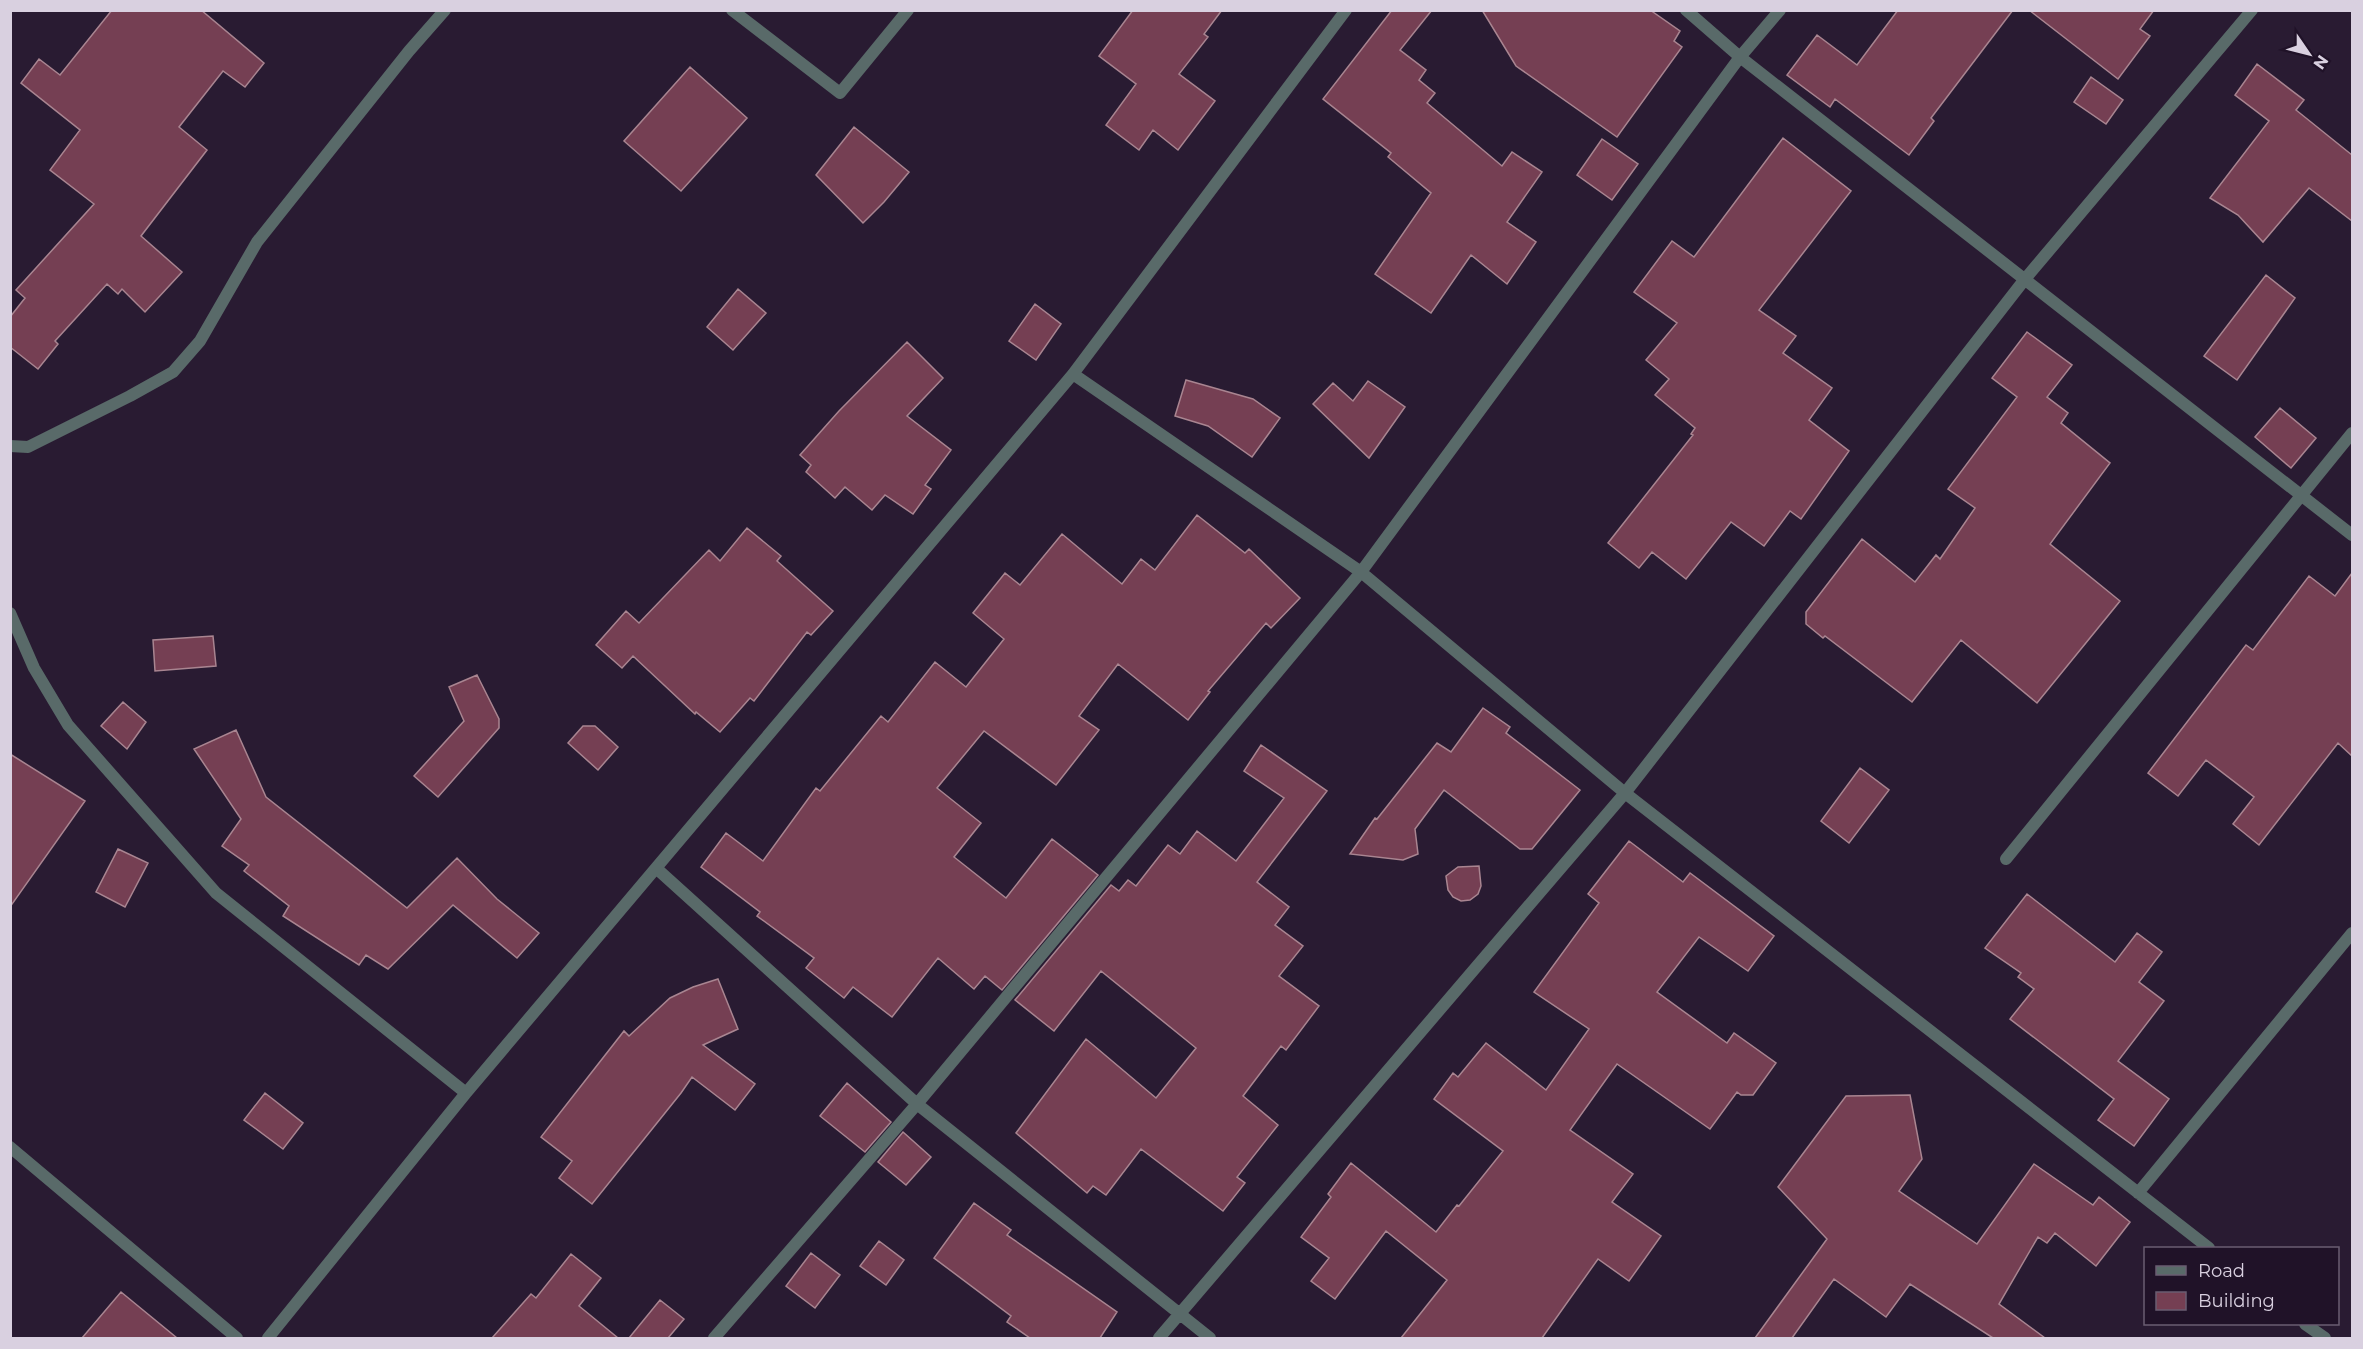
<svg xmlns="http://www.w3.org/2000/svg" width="2363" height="1349" font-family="Montserrat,sans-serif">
	<rect width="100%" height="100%" fill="#291b32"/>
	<path fill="#753f53" stroke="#a98591" stroke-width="1.5" d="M 112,10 L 201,10 L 264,63 L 245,87 L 223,71 L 179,127 L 207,150 L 141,236 L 182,272 L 145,312 L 122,289 L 118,294 L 107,284 L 55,341 L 58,344 L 38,369 L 10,347 L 10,317 L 25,298 L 16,290 L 94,204 L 50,170 L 80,130 L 21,83 L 39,59 L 60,75 Z
		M 1133,10 L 1222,10 L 1204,34 L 1208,37 L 1179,74 L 1215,101 L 1178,150 L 1153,130 L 1139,150 L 1106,125 L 1136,84 L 1099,56 Z
		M 1392,10 L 1432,10 L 1400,50 L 1426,70 L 1419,80 L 1435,93 L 1427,103 L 1502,166 L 1512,152 L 1542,172 L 1507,222 L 1536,242 L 1507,284 L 1471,255 L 1431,313 L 1375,274 L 1431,193 L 1388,157 L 1391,153 L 1323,99 Z
		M 1482,10 L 1650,10 L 1680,31 L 1674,41 L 1682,47 L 1617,137 L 1516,66 Z
		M 1898,10 L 2013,10 L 1931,118 L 1934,121 L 1909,155 L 1835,99 L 1830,107 L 1787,75 L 1817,35 L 1857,65 Z
		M 2029,10 L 2154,10 L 2140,29 L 2150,36 L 2118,79 Z
		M 2257,64 L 2304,100 L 2296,110 L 2352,155 L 2352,221 L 2309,188 L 2263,242 L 2238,215 L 2210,198 L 2269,121 L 2235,95 Z
		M 690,67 L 747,118 L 681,191 L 624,141 Z
		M 2091,77 L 2123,100 L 2106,124 L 2074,102 Z
		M 854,127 L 909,172 L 884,202 L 863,223 L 816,175 Z
		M 1783,138 L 1851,191 L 1759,310 L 1796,336 L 1783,353 L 1832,388 L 1809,420 L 1849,451 L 1801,519 L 1790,511 L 1764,546 L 1731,522 L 1686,579 L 1652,552 L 1639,568 L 1608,543 L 1693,435 L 1691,434 L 1695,428 L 1655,395 L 1669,379 L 1646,360 L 1677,323 L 1634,292 L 1672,241 L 1694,257 Z
		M 1602,139 L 1638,164 L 1612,200 L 1577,175 Z
		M 2266,275 L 2295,298 L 2237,380 L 2204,356 Z
		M 738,289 L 766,313 L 733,350 L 707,327 Z
		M 1035,304 L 1061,324 L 1036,360 L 1009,341 Z
		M 2027,332 L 2072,365 L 2047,397 L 2068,413 L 2061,423 L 2110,463 L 2050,544 L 2120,601 L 2037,703 L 1961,640 L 1912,702 L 1825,636 L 1823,638 L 1806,624 L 1806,612 L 1862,539 L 1915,582 L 1936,555 L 1940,559 L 1975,508 L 1948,489 L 2017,397 L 1992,378 Z
		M 907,342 L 943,378 L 907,416 L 951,450 L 925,485 L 931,489 L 913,514 L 885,495 L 872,510 L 845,487 L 835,498 L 806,472 L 811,465 L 800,455 L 839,411 Z
		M 1186,380 L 1253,399 L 1280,418 L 1252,457 L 1208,426 L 1175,416 Z
		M 1368,381 L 1405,407 L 1369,458 L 1313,404 L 1333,383 L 1353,401 Z
		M 2280,408 L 2316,438 L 2291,468 L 2255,437 Z
		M 1197,515 L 1245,553 L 1249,549 L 1300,598 L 1271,628 L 1266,623 L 1208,691 L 1210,692 L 1188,720 L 1118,664 L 1079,716 L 1099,730 L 1056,785 L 984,731 L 937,788 L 981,823 L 954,857 L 1006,898 L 1052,839 L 1098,875 L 1002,990 L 985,976 L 974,989 L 938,958 L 892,1017 L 853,987 L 844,998 L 806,968 L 814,958 L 757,916 L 760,912 L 701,867 L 726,833 L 763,861 L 816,788 L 820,791 L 881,716 L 888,722 L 935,662 L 966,687 L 1004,639 L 973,613 L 1005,573 L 1020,585 L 1062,534 L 1122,584 L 1141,559 L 1155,570 Z
		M 747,528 L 781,556 L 777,561 L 833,611 L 811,635 L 807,632 L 754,701 L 750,698 L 720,732 L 696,712 L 695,714 L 633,656 L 622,668 L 596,645 L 626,611 L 639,623 L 709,550 L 720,561 Z
		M 2352,573 L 2352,756 L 2338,743 L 2259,845 L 2233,824 L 2254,797 L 2206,760 L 2178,796 L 2148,773 L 2246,645 L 2253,650 L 2309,576 L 2335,596 Z
		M 213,636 L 216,666 L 155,671 L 153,640 Z
		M 477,675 L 499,719 L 499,728 L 438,797 L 414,776 L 464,721 L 449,687 Z
		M 123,702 L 146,722 L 127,749 L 101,726 Z
		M 1483,708 L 1510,727 L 1506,733 L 1580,790 L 1532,849 L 1520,849 L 1444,790 L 1415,829 L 1418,854 L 1403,860 L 1350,854 L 1375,818 L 1377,819 L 1437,743 L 1451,752 Z
		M 583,726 L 595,726 L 618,747 L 598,770 L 568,743 Z
		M 236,730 L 266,797 L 407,908 L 457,858 L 497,899 L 539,933 L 517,958 L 453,905 L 388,969 L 366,955 L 359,965 L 283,916 L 289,906 L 244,871 L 249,865 L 222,846 L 241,819 L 194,749 Z
		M 1261,745 L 1327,791 L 1257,882 L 1289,907 L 1275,925 L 1303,946 L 1279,976 L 1319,1006 L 1286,1050 L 1281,1046 L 1243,1096 L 1278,1125 L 1237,1177 L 1245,1183 L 1223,1211 L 1141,1149 L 1106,1195 L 1093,1186 L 1087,1193 L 1016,1133 L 1086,1039 L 1156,1098 L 1196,1048 L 1101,971 L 1054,1031 L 1015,1000 L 1111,885 L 1119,891 L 1128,880 L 1136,886 L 1168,845 L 1180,854 L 1197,831 L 1236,861 L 1284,798 L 1244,771 Z
		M 10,754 L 85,801 L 10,907 Z
		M 1860,768 L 1889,790 L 1849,843 L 1821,821 Z
		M 1629,841 L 1683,882 L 1690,873 L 1774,936 L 1748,971 L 1699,937 L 1657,992 L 1727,1043 L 1734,1033 L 1776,1063 L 1753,1095 L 1741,1095 L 1737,1092 L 1710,1129 L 1617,1064 L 1570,1130 L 1633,1174 L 1612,1202 L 1661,1236 L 1629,1281 L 1598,1259 L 1542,1338 L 1401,1338 L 1447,1280 L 1386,1231 L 1335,1299 L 1311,1281 L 1329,1258 L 1301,1237 L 1331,1197 L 1328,1194 L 1351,1163 L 1436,1232 L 1457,1205 L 1459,1206 L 1503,1151 L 1434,1099 L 1453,1073 L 1458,1077 L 1486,1043 L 1546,1090 L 1589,1029 L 1534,992 L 1599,903 L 1588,894 Z
		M 118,849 L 148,863 L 125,907 L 96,892 Z
		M 1479,866 L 1481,886 L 1478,894 L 1470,900 L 1461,901 L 1453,897 L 1448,890 L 1446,876 L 1458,867 Z
		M 2027,894 L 2115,962 L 2137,933 L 2162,952 L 2139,982 L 2164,1001 L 2118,1061 L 2169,1099 L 2134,1146 L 2098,1120 L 2114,1099 L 2010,1019 L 2034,989 L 2018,977 L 2021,973 L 1985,948 Z
		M 718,979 L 738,1029 L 703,1045 L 755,1084 L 735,1110 L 692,1077 L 681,1093 L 592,1204 L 559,1178 L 572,1161 L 541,1137 L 624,1031 L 629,1036 L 670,998 L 693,987 Z
		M 847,1083 L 891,1122 L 865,1152 L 820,1116 Z
		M 265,1093 L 303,1123 L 283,1149 L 244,1120 Z
		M 1910,1095 L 1922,1159 L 1899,1191 L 1977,1244 L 2034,1164 L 2093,1205 L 2099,1197 L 2130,1222 L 2096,1266 L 2055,1233 L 2047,1243 L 2038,1237 L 1999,1304 L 2045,1338 L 1993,1338 L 1910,1284 L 1886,1317 L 1834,1279 L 1792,1338 L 1755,1338 L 1827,1239 L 1778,1187 L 1846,1096 Z
		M 903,1132 L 931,1157 L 906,1185 L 878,1162 Z
		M 974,1203 L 1011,1230 L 1007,1235 L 1117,1312 L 1100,1338 L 1030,1338 L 1007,1322 L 1011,1316 L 934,1258 Z
		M 879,1241 L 904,1260 L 886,1285 L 860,1266 Z
		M 811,1253 L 840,1275 L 815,1308 L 786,1286 Z
		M 571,1254 L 601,1278 L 579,1306 L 618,1338 L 492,1338 L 531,1294 L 536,1298 Z
		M 121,1292 L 177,1338 L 82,1338 Z
		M 660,1300 L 684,1319 L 668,1338 L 629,1338 Z"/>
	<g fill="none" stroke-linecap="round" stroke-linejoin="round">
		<path stroke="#596a69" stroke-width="12" d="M 732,10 L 840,93 L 908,10
			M 1686,10 L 1740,57 L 2352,535
			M 1073,374 L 1361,572 L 1625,793 L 2209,1248
			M 10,446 L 28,447 L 130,396 L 173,372 L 200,341 L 257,242 L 409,51 L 445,10
			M 10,613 L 34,668 L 68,725 L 216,893 L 466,1093
			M 2006,859 L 2352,433
			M 656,868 L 917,1104 L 1210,1338
			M 10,1147 L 237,1338
			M 2138,1193 L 2352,933
			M 2305,1324 L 2325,1338
			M 268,1338 L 466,1093 L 1073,374 L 1346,10
			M 714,1338 L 917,1104 L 1361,572 L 1740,57 L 1780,10
			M 1159,1338 L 1625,793 L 2025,279 L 2252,10"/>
	</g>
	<rect width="2363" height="1349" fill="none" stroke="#d9d0e0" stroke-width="24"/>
	<rect x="2144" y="1247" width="195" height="78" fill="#201228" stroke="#6a5e72" stroke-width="1.5"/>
	<rect x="2156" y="1266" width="30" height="9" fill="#596a69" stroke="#6a5e72" stroke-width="1.5"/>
	<text x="2198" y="1277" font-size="18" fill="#d9d0e0">Road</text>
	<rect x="2156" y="1292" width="30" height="18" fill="#753f53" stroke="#6a5e72" stroke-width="1.5"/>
	<text x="2198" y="1307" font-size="18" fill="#d9d0e0">Building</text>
	<g transform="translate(2309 54) rotate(125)" stroke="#201228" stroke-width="4.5" paint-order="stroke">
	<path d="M0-4.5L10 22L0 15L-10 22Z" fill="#d9d0e0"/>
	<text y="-9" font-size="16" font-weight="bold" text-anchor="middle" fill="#d9d0e0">N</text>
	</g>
</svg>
